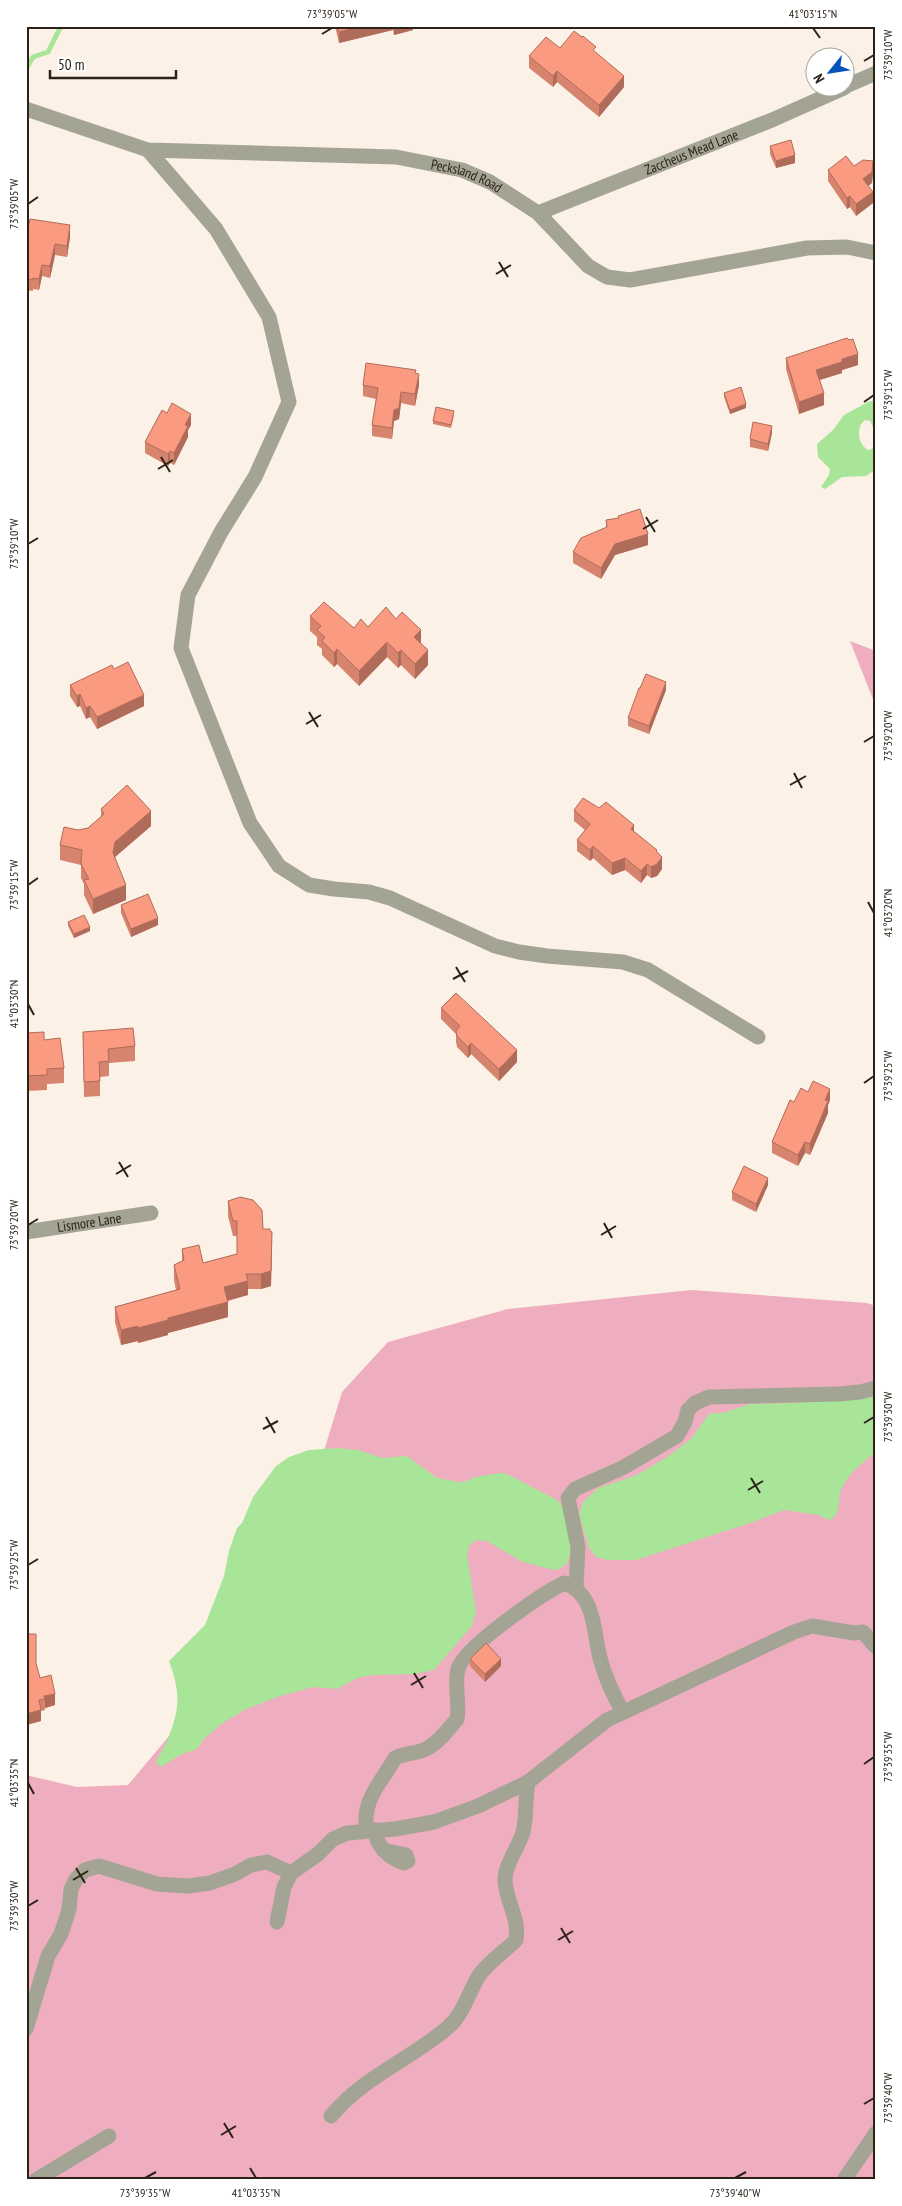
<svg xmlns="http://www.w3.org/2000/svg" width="902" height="2206" font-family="'PT Sans Narrow',sans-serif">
	<rect width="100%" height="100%" fill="#fbf1e6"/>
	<path fill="#eeaebf" d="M 850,641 L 876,651 L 876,707 Z
		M 692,1290 L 867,1303 L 876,1306 L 876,2180 L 26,2180 L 26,1775 L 77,1787 L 128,1785 L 202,1697 L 323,1454 L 342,1392 L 388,1342 L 508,1309 Z"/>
	<path fill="#a8e598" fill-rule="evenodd" d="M 876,400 L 876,469 L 866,476 L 842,477 L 825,489 L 821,487 L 829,475 L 830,469 L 818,457 L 817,444 L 833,430 L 844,415 L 868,402 ZM 865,420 L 870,421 C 874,428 877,441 874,448 L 868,450 C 859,445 857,433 861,424 Z
		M 876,1396 L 876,1452 C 862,1463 848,1473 841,1490 C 837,1502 842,1515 829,1520 L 819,1515 L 784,1510 L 750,1523 L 636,1560 L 607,1560 L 596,1557 L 589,1548 L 579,1514 L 583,1502 L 598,1488 L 637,1475 L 667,1457 L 690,1440 L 709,1414 L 726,1412 L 750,1404 L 793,1403 L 822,1399 L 840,1401 Z
		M 338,1448 L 358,1450 L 382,1458 L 407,1456 L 437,1478 L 459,1482 L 467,1481 L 475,1477 L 500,1473 L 507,1474 L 557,1500 L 562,1506 L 573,1544 L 567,1564 L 559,1569 L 554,1570 L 523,1562 L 487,1541 L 476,1540 L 469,1546 L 467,1554 L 476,1612 L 472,1626 L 434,1670 L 414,1674 L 373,1675 L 357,1678 L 337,1689 L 313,1687 L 277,1697 L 246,1709 L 221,1724 L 203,1740 L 197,1749 L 180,1755 L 161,1767 L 156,1763 C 158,1754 164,1749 167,1741 C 180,1709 181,1694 169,1661 L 205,1625 L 224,1576 L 229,1551 L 237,1528 L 242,1523 L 253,1497 L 276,1466 L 289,1457 L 309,1450 Z"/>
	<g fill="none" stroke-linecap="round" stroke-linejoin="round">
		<path stroke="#a8e598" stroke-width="5" d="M 26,69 L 33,57 L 48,52 L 60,28 L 64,26"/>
		<g stroke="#a4a495" stroke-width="15">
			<path d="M 844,87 L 876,73"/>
			<path id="s1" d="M 26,109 L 148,150 L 396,157 L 462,170 L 490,182 L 538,213 L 588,266 L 607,277 L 630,280 L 807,248 L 847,247 L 876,253"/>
			<path d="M 148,150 L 216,229 L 269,317 L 289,402 L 255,477 L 221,532 L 188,595 L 181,648 L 250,823 L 279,866 L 309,885 L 334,889 L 369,892 L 390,898 L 495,946 L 519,952 L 547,956 L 623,962 L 648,970 L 758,1037"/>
			<path id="s2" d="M 538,213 L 772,120 L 844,88"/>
			<path id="s3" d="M 26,1232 L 151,1213"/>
			<path d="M 576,1587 L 578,1547 L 568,1498 L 575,1489 L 624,1467 L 677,1436 L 685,1422 L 688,1410 L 695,1403 L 709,1397 L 839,1394 L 860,1392 L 876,1388"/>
			<path d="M 367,1830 C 361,1801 381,1783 395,1758 C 404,1753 416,1754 426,1749 C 438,1743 449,1729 457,1719 C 460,1703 454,1684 458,1669 C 464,1647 542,1594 564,1583 C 596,1594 593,1631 600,1658 C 605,1677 613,1695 623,1712"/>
			<path d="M 375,1830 C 376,1846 389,1858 404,1863 L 408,1861 L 406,1855 L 383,1850"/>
			<path d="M 277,1922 L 284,1887 L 291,1873"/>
			<path d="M 26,2029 L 48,1956 L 61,1934 L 69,1910 L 71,1889 L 76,1879 L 85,1870 L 99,1866 L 157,1884 L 188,1886 L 210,1883 L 235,1874 L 251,1865 L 267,1862 L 291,1873 L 318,1854 L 333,1839 L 347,1833 L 395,1829 L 434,1822 L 478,1806 L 528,1782"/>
			<path d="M 331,2116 C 362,2078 409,2060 446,2029 C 464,2015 468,1992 480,1974 C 490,1961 505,1951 516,1940 C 520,1918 505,1900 505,1879 C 505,1865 519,1846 523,1832 C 527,1816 525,1798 528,1782 L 607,1720 L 794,1632 L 812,1626 L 854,1633 L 863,1632 L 876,1647"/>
			<path d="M 36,2180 L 109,2136"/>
			<path d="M 844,2180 L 876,2133"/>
		</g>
	</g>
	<path fill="#d7846e" d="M 335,26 L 413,26 L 413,30 L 394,35 L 393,30 L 339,43 Z
		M 560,48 L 596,53 L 624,87 L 599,117 L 557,82 L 553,87 L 529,68 L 529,56 Z
		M 770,146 L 795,163 L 776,168 L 770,154 Z
		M 854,166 L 873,173 L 872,183 L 868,186 L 873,203 L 856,216 L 850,207 L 847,209 L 828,181 L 828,170 Z
		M 26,231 L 70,237 L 67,257 L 55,255 L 50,278 L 42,276 L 39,290 L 33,289 L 33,291 L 26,290 Z
		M 786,358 L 858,365 L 842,370 L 842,373 L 820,380 L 824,405 L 799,414 L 786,369 Z
		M 416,374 L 419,385 L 415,406 L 401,403 L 399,419 L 394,421 L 392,439 L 372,436 L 372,425 L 376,399 L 363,396 L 363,385 Z
		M 724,393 L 746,408 L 730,414 L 724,397 Z
		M 167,413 L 191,425 L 188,430 L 188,437 L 174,465 L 170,463 L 168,466 L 145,453 L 145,442 Z
		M 454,415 L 451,428 L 433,424 L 433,421 Z
		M 772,433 L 768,451 L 750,447 L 750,439 Z
		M 618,516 L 648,545 L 615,555 L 601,579 L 573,563 L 573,552 L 606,527 L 606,520 L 618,518 Z
		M 310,616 L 354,628 L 368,627 L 396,619 L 421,643 L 428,665 L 415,679 L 401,665 L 398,668 L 387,657 L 359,686 L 337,664 L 334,667 L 322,655 L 322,649 L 317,645 L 317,637 L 310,631 Z
		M 114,669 L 144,706 L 97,729 L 90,717 L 86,719 L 80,706 L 77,707 L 70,696 L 70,685 Z
		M 666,690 L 649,734 L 628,726 L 628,718 Z
		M 101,809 L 151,826 L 115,857 L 126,900 L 93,914 L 84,895 L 84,884 L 81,878 L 81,865 L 60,860 L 60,845 L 78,830 L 88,828 L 101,817 Z
		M 574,810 L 634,832 L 657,852 L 662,869 L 657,876 L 651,878 L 647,875 L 641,883 L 625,870 L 612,875 L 593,858 L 590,861 L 577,851 L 577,840 L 585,830 L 574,821 Z
		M 121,905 L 158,925 L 131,937 L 121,913 Z
		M 68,922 L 90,931 L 74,938 L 68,926 Z
		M 441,1008 L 517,1062 L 499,1081 L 471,1054 L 468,1058 L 457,1047 L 456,1042 L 456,1034 L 441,1019 Z
		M 83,1032 L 135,1046 L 135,1061 L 109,1063 L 109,1076 L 100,1077 L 100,1096 L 84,1097 Z
		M 26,1033 L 44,1040 L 64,1068 L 64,1083 L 47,1084 L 47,1090 L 26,1091 Z
		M 808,1092 L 830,1100 L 828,1105 L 828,1113 L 810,1155 L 805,1153 L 798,1166 L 772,1153 L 772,1142 L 794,1102 Z
		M 768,1185 L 756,1212 L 732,1200 L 732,1192 Z
		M 228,1201 L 263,1229 L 272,1246 L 271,1286 L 261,1289 L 248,1289 L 248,1295 L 228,1301 L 228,1317 L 168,1333 L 168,1335 L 138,1343 L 138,1341 L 121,1345 L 115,1322 L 115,1307 L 176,1290 L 174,1280 L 174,1265 L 182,1261 L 182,1249 L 203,1263 L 237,1254 L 237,1236 L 233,1236 L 228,1216 Z
		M 26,1634 L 36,1664 L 40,1678 L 55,1705 L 45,1708 L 45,1710 L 41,1711 L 41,1721 L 26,1725 Z
		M 470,1659 L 501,1666 L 485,1682 L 470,1666 Z"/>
	<path fill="#af6c5a" d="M 362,26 L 393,26 L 393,30 L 339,43 L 339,32 Z
		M 394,26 L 413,26 L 413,30 L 394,35 Z
		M 557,71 L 557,82 L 553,87 L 553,76 Z
		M 624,76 L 624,87 L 599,117 L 599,105 Z
		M 795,155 L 795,163 L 776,168 L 776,161 Z
		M 873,161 L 873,173 L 872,183 L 863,190 L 863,179 Z
		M 873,192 L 873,203 L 856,216 L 856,204 Z
		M 850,196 L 850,207 L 847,209 L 847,198 Z
		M 70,225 L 70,237 L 67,257 L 67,246 Z
		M 55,244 L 55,255 L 50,278 L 50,266 Z
		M 42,265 L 42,276 L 39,290 L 39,279 Z
		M 858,354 L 858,365 L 842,370 L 842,373 L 816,381 L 816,370 L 842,359 Z
		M 419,374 L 419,385 L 415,406 L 415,394 Z
		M 401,392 L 401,403 L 399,419 L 394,421 L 392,439 L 392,428 L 394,410 Z
		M 824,393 L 824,405 L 799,414 L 799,402 Z
		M 746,404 L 746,408 L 730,414 L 730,410 Z
		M 191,414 L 191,425 L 188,430 L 188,437 L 174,465 L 174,453 L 185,425 Z
		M 772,426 L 772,433 L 768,451 L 768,444 Z
		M 170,451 L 170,463 L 168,466 L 168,454 Z
		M 648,534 L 648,545 L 615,555 L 601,579 L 601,568 L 615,544 Z
		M 421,630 L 421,645 L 414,637 Z
		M 387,642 L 387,657 L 359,686 L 359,671 Z
		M 337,649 L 337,664 L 334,667 L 334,653 Z
		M 401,650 L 401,665 L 398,668 L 398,653 Z
		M 428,650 L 428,665 L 415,679 L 415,664 Z
		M 666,682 L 666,690 L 649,734 L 649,726 Z
		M 80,694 L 80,706 L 77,707 L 77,696 Z
		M 144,695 L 144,706 L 97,729 L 97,717 Z
		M 90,706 L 90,717 L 86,719 L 86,708 Z
		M 151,811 L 151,826 L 115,857 L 113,868 L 113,853 L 115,842 Z
		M 634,825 L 634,836 L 631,829 Z
		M 593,846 L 593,858 L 590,861 L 590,850 Z
		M 662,857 L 662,869 L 657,876 L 651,878 L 651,867 Z
		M 625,858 L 625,870 L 612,875 L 612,863 Z
		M 647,864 L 647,875 L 641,883 L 641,871 Z
		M 126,885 L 126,900 L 93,914 L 93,899 Z
		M 158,918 L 158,925 L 131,937 L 131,929 Z
		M 90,927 L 90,931 L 74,938 L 74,934 Z
		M 471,1043 L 471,1054 L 468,1058 L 468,1047 Z
		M 517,1050 L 517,1062 L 499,1081 L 499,1069 Z
		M 830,1089 L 830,1100 L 828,1105 L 828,1113 L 810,1155 L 810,1144 L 825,1100 Z
		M 805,1142 L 805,1153 L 798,1166 L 798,1155 Z
		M 768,1178 L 768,1185 L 756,1212 L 756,1204 Z
		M 272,1232 L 271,1286 L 261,1289 L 261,1274 Z
		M 248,1281 L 248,1295 L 224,1301 L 224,1287 Z
		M 228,1302 L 228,1317 L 168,1333 L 168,1335 L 138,1343 L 138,1328 L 168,1318 Z
		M 138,1326 L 138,1341 L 121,1345 L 121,1330 Z
		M 501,1659 L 501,1666 L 485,1682 L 485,1674 Z
		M 55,1694 L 55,1705 L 45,1708 L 45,1699 L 44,1696 Z
		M 41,1710 L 41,1721 L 26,1725 L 26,1714 Z"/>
	<path fill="#fa9a80" stroke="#af6c5a" d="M 338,26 L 362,26 L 339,32 Z
		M 574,31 L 582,37 L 583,36 L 596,47 L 593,50 L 624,76 L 599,105 L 557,71 L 553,76 L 529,56 L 546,37 L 560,48 Z
		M 791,140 L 795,155 L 776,161 L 770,146 Z
		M 846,156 L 854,166 L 863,160 L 873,161 L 872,172 L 863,179 L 873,192 L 856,204 L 850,196 L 847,198 L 828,170 Z
		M 30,219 L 70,225 L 67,246 L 55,244 L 50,266 L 42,265 L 39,279 L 33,278 L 33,280 L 26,278 L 26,231 L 27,231 Z
		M 847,338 L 849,340 L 853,339 L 858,354 L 842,359 L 842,362 L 816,370 L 824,393 L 799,402 L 786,358 Z
		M 366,363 L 416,370 L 415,373 L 419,374 L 415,394 L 401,392 L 399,408 L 394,410 L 392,428 L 372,425 L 378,388 L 363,385 Z
		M 741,387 L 746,404 L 730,410 L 724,393 Z
		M 172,403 L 191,414 L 185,425 L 188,426 L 174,453 L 170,451 L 168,454 L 145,442 L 162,410 L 167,413 Z
		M 436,407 L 454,411 L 451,425 L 433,421 Z
		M 753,422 L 772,426 L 768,444 L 750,439 Z
		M 640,509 L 648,534 L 615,544 L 601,568 L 573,552 L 581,538 L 607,527 L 606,520 L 619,518 L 618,516 Z
		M 324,602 L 354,628 L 361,619 L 368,627 L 386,607 L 396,619 L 402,612 L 421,630 L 414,637 L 428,650 L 415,664 L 401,650 L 398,653 L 387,642 L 359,671 L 337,649 L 334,653 L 322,641 L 325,637 L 317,630 L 321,626 L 310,616 Z
		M 128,662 L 144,695 L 97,717 L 90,706 L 86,708 L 80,694 L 77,696 L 70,685 L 112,665 L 114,669 Z
		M 646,674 L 666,682 L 649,726 L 628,718 L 639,688 L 640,688 Z
		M 127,785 L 151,811 L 115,842 L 113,853 L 126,885 L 93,899 L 84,880 L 89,879 L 81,864 L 82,850 L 60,845 L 64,827 L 78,830 L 88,828 L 104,814 L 101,809 Z
		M 583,798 L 599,808 L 606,802 L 634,825 L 631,829 L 657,850 L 656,851 L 662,857 L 657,864 L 651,867 L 647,864 L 641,871 L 625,858 L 612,863 L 593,846 L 590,850 L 577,840 L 590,824 L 574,810 Z
		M 148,894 L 158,918 L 131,929 L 121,905 Z
		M 84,915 L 90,927 L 74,934 L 68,922 Z
		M 456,993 L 517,1050 L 499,1069 L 471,1043 L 468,1047 L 457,1036 L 456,1031 L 460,1026 L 441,1008 Z
		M 133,1028 L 135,1046 L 108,1049 L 109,1061 L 99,1062 L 100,1081 L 84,1082 L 83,1032 Z
		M 44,1032 L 44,1040 L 60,1038 L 64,1068 L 47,1069 L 47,1075 L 26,1076 L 26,1033 Z
		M 813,1081 L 830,1089 L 825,1100 L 828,1101 L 810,1144 L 805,1142 L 798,1155 L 772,1142 L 790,1100 L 794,1102 L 801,1088 L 808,1092 Z
		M 744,1166 L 768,1178 L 756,1204 L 732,1192 Z
		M 240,1197 L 253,1200 L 262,1210 L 263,1229 L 270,1229 L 270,1231 L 272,1232 L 271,1271 L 261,1274 L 246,1274 L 248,1281 L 224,1287 L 228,1302 L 168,1318 L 168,1320 L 138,1328 L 138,1326 L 121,1330 L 115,1307 L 180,1289 L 174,1265 L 184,1260 L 182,1249 L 199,1245 L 203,1263 L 237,1254 L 237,1221 L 233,1221 L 228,1201 Z
		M 26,1634 L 36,1634 L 36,1663 L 40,1678 L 51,1675 L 55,1694 L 44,1696 L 45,1699 L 39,1700 L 41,1710 L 26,1714 Z
		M 486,1643 L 501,1659 L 485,1674 L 470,1659 Z"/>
	<path fill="none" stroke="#2c2218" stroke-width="2" d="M 813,28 L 820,38M 322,34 L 332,28M 864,61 L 874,55M 28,204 L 38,197M 499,262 L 508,277M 496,274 L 511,265M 864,402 L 874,395M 161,457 L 170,472M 158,469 L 173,460M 646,517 L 655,532M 643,529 L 658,520M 28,544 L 38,538M 309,712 L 318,727M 306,724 L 321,715M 864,742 L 874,736M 794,773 L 802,788M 790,785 L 806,776M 28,885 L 38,878M 868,902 L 874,913M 456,967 L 465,982M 453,979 L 468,971M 28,1004 L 34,1015M 864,1083 L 874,1076M 119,1162 L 128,1177M 116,1174 L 131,1165M 604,1223 L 612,1238M 28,1225 L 38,1219M 601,1235 L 616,1226M 266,1417 L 275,1433M 864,1423 L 874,1417M 263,1429 L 278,1421M 751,1478 L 760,1493M 748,1490 L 763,1481M 28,1565 L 38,1559M 414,1673 L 423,1688M 411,1685 L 426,1676M 864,1764 L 874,1757M 28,1783 L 34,1794M 76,1868 L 85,1883M 73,1880 L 88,1871M 28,1906 L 38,1900M 561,1928 L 570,1943M 558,1940 L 573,1931M 864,2104 L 874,2098M 224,2123 L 233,2138M 221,2135 L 236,2126M 250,2168 L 256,2178M 145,2178 L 156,2172M 735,2178 L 746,2172"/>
	<g text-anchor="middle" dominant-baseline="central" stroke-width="4.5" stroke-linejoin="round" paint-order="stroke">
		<g font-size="14" fill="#2c2218" stroke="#fff">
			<text stroke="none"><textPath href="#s2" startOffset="165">Zaccheus Mead Lane</textPath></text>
			<text stroke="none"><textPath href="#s1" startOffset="450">Pecksland Road</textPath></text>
			<text stroke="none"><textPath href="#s3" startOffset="64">Lismore Lane</textPath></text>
		</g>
	</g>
	<rect width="902" height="2206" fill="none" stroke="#ffffff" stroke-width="55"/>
	<g transform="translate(830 72) rotate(240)"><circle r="24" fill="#ffffff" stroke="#aba7a3"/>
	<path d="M0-4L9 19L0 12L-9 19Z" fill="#0352bb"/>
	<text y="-8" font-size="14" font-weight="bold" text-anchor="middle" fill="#2c2218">N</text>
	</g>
	<path d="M50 70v8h126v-8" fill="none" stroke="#2c2218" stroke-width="2.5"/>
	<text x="58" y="70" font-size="15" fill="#2c2218" stroke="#ffffff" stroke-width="4" paint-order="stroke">50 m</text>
	<rect x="28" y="28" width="846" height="2150" fill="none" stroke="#2c2218" stroke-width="2"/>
	<g font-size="12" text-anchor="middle" fill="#2c2218">
		<text x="332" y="18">73°39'05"W</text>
		<text x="813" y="18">41°03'15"N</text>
		<text transform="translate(888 55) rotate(-90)" y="4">73°39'10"W</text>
		<text transform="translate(14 204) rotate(-90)" y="4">73°39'05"W</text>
		<text transform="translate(888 395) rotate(-90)" y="4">73°39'15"W</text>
		<text transform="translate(14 544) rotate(-90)" y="4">73°39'10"W</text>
		<text transform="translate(888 736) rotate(-90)" y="4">73°39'20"W</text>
		<text transform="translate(14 885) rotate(-90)" y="4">73°39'15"W</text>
		<text transform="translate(888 913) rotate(-90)" y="4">41°03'20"N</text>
		<text transform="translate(14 1004) rotate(-90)" y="4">41°03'30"N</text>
		<text transform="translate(888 1076) rotate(-90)" y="4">73°39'25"W</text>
		<text transform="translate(14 1225) rotate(-90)" y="4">73°39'20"W</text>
		<text transform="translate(888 1417) rotate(-90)" y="4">73°39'30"W</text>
		<text transform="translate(14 1565) rotate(-90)" y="4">73°39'25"W</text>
		<text transform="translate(888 1757) rotate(-90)" y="4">73°39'35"W</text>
		<text transform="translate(14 1783) rotate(-90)" y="4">41°03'35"N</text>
		<text transform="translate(14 1906) rotate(-90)" y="4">73°39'30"W</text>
		<text transform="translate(888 2098) rotate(-90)" y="4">73°39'40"W</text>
		<text x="145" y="2197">73°39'35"W</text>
		<text x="256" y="2197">41°03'35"N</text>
		<text x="735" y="2197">73°39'40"W</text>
	</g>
</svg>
